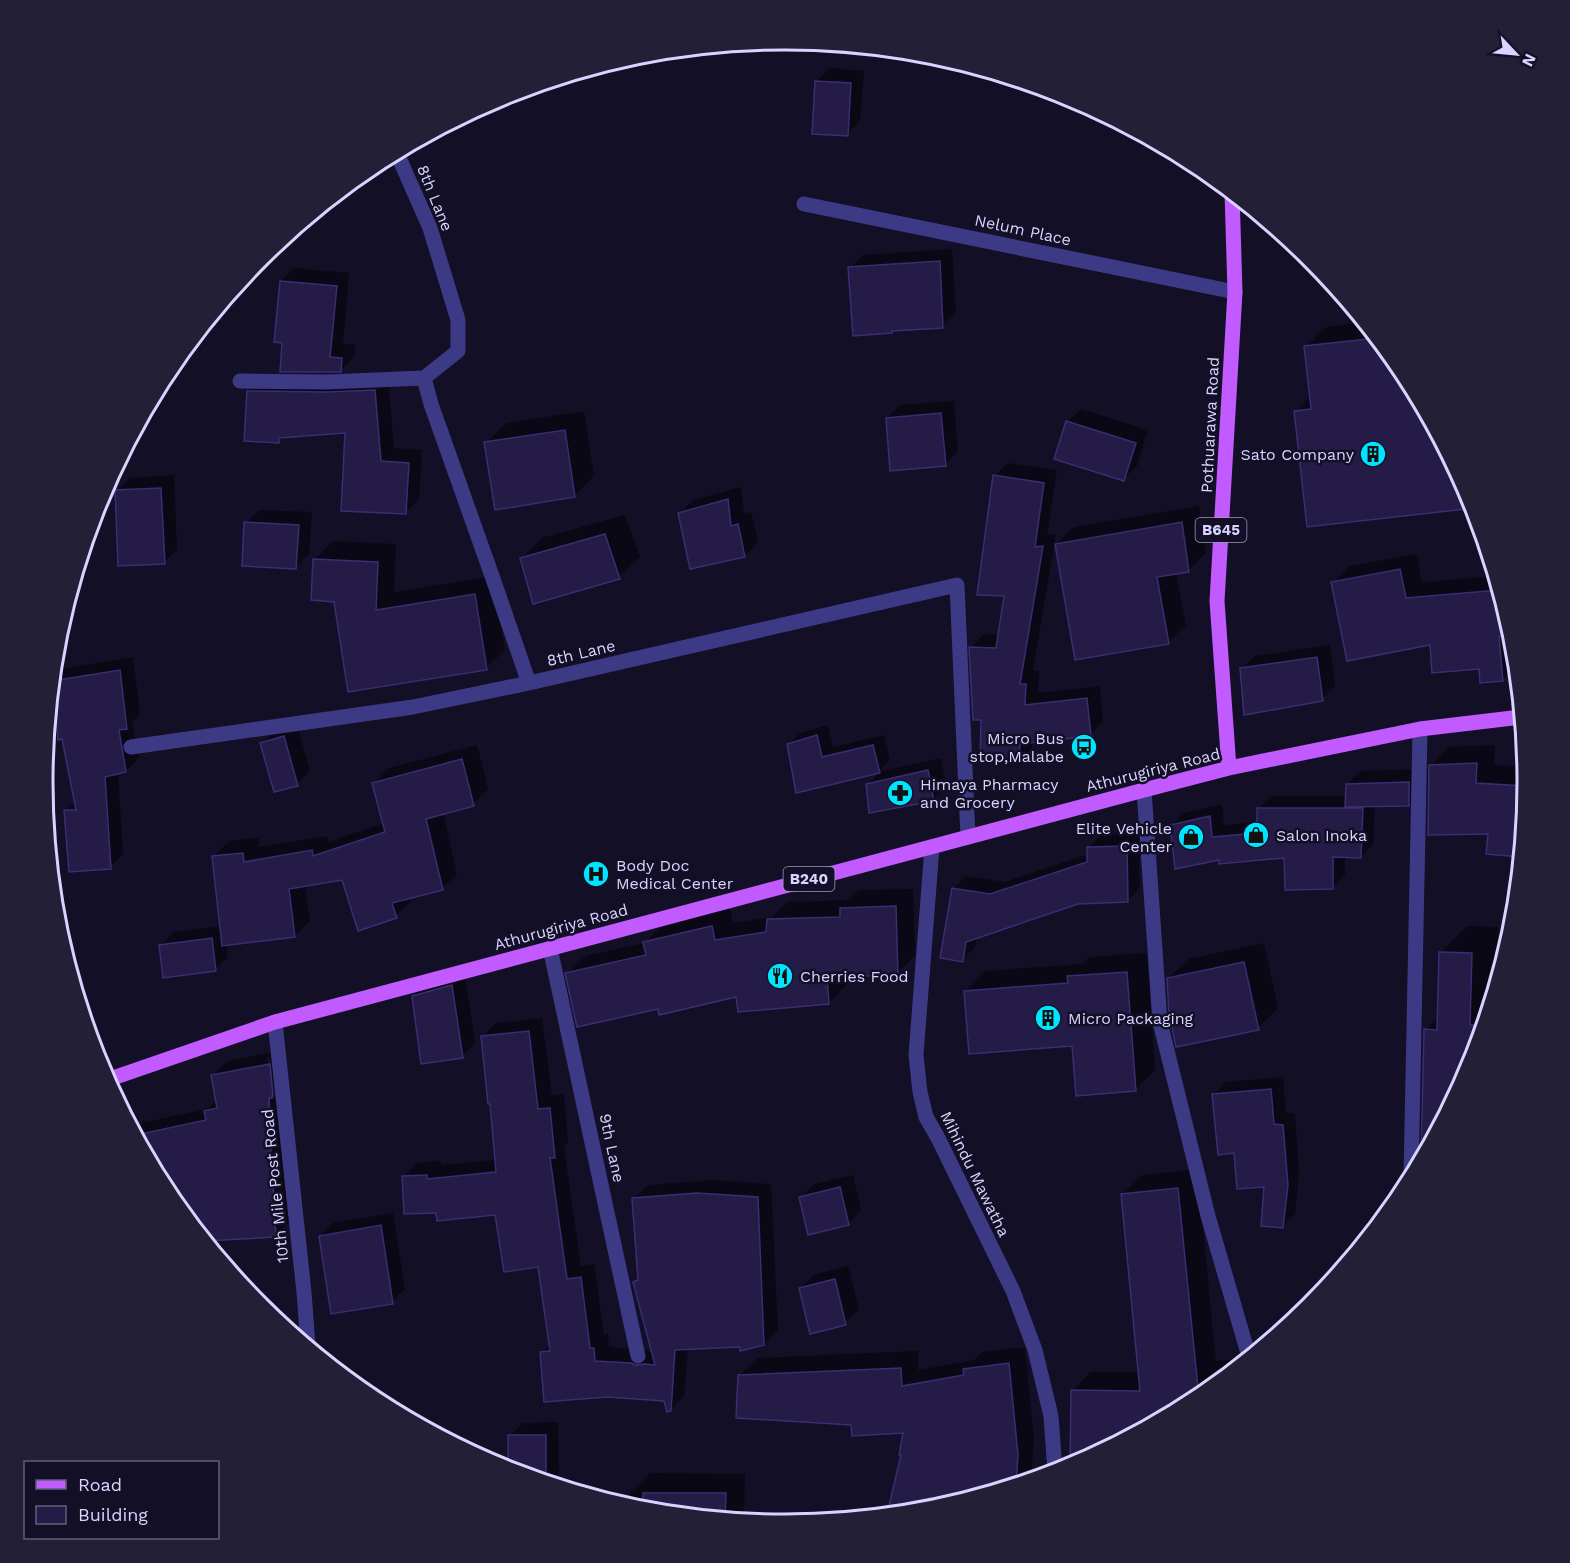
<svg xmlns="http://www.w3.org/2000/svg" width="1570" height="1563" font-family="'Work Sans',sans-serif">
	<rect width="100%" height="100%" fill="#130f26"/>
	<path fill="#0007" fill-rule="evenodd" d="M 830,68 L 864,71 L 860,121 L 847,134 L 816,82 Z
		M 378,161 L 379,162 L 365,175 L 346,186 Z
		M 952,249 L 956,313 L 943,326 L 893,330 L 850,268 L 863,255 Z
		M 294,268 L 349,273 L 343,344 L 355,345 L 354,357 L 341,370 L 284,341 L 281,281 Z
		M 1364,322 L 1403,369 L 1471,498 L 1474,506 L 1309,526 L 1296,411 L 1311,396 L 1306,347 L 1326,327 Z
		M 388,377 L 394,448 L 422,450 L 419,499 L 405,512 L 347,431 L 283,436 L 278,442 L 249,391 L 262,378 Z
		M 954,401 L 958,451 L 945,464 L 887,418 L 900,405 Z
		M 1081,409 L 1148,430 L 1137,466 L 1123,479 L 1067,422 Z
		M 584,411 L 594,476 L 574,496 L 486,443 L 506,423 Z
		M 1008,463 L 1057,470 L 1047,535 L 1056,534 L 1033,671 L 1039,671 L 1038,693 L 1100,686 L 1103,722 L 1090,735 L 1032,741 L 1032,749 L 1018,762 L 982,718 L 971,648 L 984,634 L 1000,635 L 1006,594 L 994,476 Z
		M 174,475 L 177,549 L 164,563 L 116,491 L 130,478 Z
		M 741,487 L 744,513 L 751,512 L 758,542 L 745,556 L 680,514 L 693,500 Z
		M 1199,506 L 1206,553 L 1188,571 L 1176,573 L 1186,625 L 1168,642 L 1056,544 L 1074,527 Z
		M 259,510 L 312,512 L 309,554 L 296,567 L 246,523 Z
		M 625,515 L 640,557 L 619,577 L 522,558 L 542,538 Z
		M 333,541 L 396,544 L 394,592 L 494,576 L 505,650 L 486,668 L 335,600 L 315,559 Z
		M 1417,554 L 1422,582 L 1495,576 L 1513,637 L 1516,666 L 1503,679 L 1432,643 L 1333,583 L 1349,566 Z
		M 1330,645 L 1335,686 L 1322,699 L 1241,669 L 1255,656 Z
		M 133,657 L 140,714 L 132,722 L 139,758 L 126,771 L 118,772 L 123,854 L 110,867 L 66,811 L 76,801 L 57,715 L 49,716 L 54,670 Z
		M 297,724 L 310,771 L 297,784 L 262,744 L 275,730 Z
		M 828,725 L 833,747 L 884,735 L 890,760 L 879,771 L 797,791 L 789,744 L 800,733 Z
		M 477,745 L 488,789 L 473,804 L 443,812 L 457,874 L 442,889 L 410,897 L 411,901 L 396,916 L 343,878 L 305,884 L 310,921 L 295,936 L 227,944 L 228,957 L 215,970 L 161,945 L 174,932 L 221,926 L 214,856 L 229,841 L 258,838 L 259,847 L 327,836 L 328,842 L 384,823 L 374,783 L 389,768 Z
		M 1495,745 L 1494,765 L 1526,767 L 1527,782 L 1520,855 L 1488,853 L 1489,833 L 1431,765 L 1449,747 Z
		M 941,758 L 946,787 L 933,800 L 868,785 L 881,771 Z
		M 1422,769 L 1421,791 L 1408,805 L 1375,805 L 1373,844 L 1361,857 L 1345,856 L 1345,875 L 1332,888 L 1285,856 L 1220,858 L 1171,826 L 1184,813 L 1222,804 L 1224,825 L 1259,822 L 1258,809 L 1271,796 L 1347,796 L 1347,784 L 1360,771 Z
		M 1139,833 L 1140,888 L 1127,901 L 1078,902 L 977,936 L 975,947 L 962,960 L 953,889 L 966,876 L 1005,882 L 1088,854 L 1088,848 L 1101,835 Z
		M 913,889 L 915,956 L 897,973 L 845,975 L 846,985 L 829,1003 L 737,995 L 659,1007 L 567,974 L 585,956 L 645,943 L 662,925 L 730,909 L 733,923 L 772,917 L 787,902 L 849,900 L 859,890 Z
		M 1467,926 L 1498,927 L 1497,981 L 1471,1066 L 1423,1156 L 1425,1030 L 1438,1017 L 1440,953 Z
		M 1264,943 L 1278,1008 L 1258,1028 L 1168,979 L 1188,959 Z
		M 1147,953 L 1155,1070 L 1135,1090 L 1074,1045 L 966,991 L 986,971 L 1082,964 L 1089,957 Z
		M 465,973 L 475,1043 L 462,1056 L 413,996 L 427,983 Z
		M 542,1018 L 552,1096 L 564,1094 L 568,1143 L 564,1147 L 581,1266 L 594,1264 L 604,1335 L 608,1334 L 609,1347 L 646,1350 L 650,1352 L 653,1352 L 635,1282 L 639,1278 L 634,1199 L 648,1185 L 712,1180 L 771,1184 L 778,1330 L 764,1344 L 688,1348 L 684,1396 L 670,1410 L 665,1400 L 542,1353 L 550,1344 L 539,1265 L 497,1214 L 438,1211 L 403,1177 L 417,1163 L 441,1161 L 441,1165 L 497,1160 L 482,1037 L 496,1023 Z
		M 284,1050 L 290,1221 L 275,1236 L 167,1194 L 131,1125 L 208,1109 L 217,1100 L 212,1076 L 227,1061 ZM 267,1057 L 270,1057 L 275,1095 L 272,1097 Z
		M 1283,1077 L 1286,1113 L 1295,1113 L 1299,1171 L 1295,1214 L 1282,1226 L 1266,1185 L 1214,1094 L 1226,1082 Z
		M 127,1108 L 128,1121 L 122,1109 Z
		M 1197,1169 L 1216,1361 L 1246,1359 L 1197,1399 L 1072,1466 L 1072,1391 L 1091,1372 L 1140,1372 L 1122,1195 L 1142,1175 Z
		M 853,1175 L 861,1210 L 848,1223 L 801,1197 L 814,1184 Z
		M 393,1213 L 405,1289 L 392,1302 L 320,1236 L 333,1223 Z
		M 848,1266 L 859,1310 L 845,1323 L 801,1288 L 814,1275 Z
		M 1025,1347 L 1034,1437 L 1031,1479 L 930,1510 L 869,1516 L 872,1512 L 889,1513 L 903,1454 L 905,1432 L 853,1423 L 740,1375 L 757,1358 L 918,1351 L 918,1370 L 974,1360 L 982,1352 Z
		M 558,1422 L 559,1485 L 509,1470 L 510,1436 L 523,1423 Z
		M 650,1473 L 745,1474 L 744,1520 L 640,1510 L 630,1507 L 630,1493 Z"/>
	<path fill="#241b47" stroke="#3b2d73" stroke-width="1.5" d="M 815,81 L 851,83 L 848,136 L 812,134 Z
		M 940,261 L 943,328 L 892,331 L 892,333 L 853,336 L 848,267 Z
		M 280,281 L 337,286 L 330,357 L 342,358 L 341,372 L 280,372 L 282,343 L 274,342 Z
		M 1377,338 L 1403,369 L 1471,498 L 1474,508 L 1307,527 L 1294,411 L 1311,409 L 1304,346 Z
		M 375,390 L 381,461 L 409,463 L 406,514 L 341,511 L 345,433 L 279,438 L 279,443 L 244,441 L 247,391 L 327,392 Z
		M 941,413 L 946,466 L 890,471 L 886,418 Z
		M 1066,421 L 1136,443 L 1124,481 L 1054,459 Z
		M 565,430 L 575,497 L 495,510 L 484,442 Z
		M 993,475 L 1044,483 L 1035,547 L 1043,546 L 1020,684 L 1026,684 L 1025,705 L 1087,698 L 1091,736 L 1020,744 L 1019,763 L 980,762 L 981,720 L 973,720 L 969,647 L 996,648 L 1004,596 L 977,595 Z
		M 161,488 L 165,564 L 118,566 L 115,490 Z
		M 728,499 L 731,526 L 738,524 L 745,557 L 690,569 L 678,513 Z
		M 244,522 L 299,525 L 296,569 L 242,566 Z
		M 1182,522 L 1189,572 L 1157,577 L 1169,644 L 1075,660 L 1055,544 Z
		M 605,534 L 620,579 L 533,604 L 520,558 Z
		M 313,559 L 378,562 L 376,610 L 475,594 L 487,670 L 348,692 L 334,602 L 311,600 Z
		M 1400,569 L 1406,598 L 1499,590 L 1513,636 L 1499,636 L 1503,681 L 1480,683 L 1479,669 L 1432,673 L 1430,645 L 1347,661 L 1331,582 Z
		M 1317,657 L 1323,701 L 1244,715 L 1240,668 Z
		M 120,670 L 127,729 L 119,730 L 126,772 L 105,777 L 111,869 L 69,872 L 64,810 L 76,810 L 62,739 L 58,740 L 52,681 Z
		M 817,735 L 822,757 L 873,745 L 880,773 L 796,793 L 787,744 Z
		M 284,736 L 298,786 L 274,792 L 260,743 Z
		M 462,759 L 474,806 L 426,819 L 443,890 L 392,903 L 397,918 L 358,931 L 342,880 L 289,889 L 295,937 L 222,946 L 212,856 L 243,853 L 244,862 L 312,850 L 313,856 L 385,832 L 372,783 Z
		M 1477,763 L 1476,783 L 1525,786 L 1524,795 L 1526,795 L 1520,857 L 1486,854 L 1488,834 L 1428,835 L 1429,765 Z
		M 928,770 L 934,801 L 869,813 L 866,784 Z
		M 1409,782 L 1409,806 L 1345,807 L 1346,784 Z
		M 1257,808 L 1363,808 L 1361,858 L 1333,857 L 1333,889 L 1285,890 L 1284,858 L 1219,864 L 1219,860 L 1175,869 L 1170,825 L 1210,816 L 1212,837 L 1257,833 Z
		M 1127,846 L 1128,902 L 1078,904 L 966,942 L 963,962 L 940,958 L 952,888 L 990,894 L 1087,862 L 1087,847 Z
		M 896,906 L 898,975 L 827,977 L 829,1004 L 738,1012 L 736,997 L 659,1015 L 658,1009 L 577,1027 L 565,973 L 646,955 L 643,942 L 712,926 L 715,940 L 766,932 L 767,919 L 840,917 L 840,908 Z
		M 212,938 L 216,971 L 163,978 L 159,945 Z
		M 1439,952 L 1472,953 L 1470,1025 L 1483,1025 L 1471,1066 L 1421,1159 L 1424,1029 L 1437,1030 Z
		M 1244,962 L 1259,1030 L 1176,1047 L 1169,1014 L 1167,978 Z
		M 1127,972 L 1136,1091 L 1076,1096 L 1072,1046 L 969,1054 L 964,991 L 1068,983 L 1067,976 Z
		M 452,985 L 463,1058 L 421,1064 L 412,996 Z
		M 529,1031 L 538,1109 L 550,1108 L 555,1158 L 550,1158 L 567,1279 L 581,1277 L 590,1348 L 594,1348 L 595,1361 L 631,1363 L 636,1365 L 644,1364 L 655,1365 L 633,1282 L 638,1280 L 632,1198 L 697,1193 L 758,1197 L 764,1345 L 740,1351 L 740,1347 L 675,1350 L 671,1411 L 667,1412 L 664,1401 L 607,1397 L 544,1402 L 540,1352 L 550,1351 L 538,1267 L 504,1272 L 495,1215 L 437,1221 L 436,1213 L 404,1214 L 402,1176 L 427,1175 L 427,1179 L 496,1172 L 490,1104 L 488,1104 L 481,1036 Z
		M 270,1064 L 273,1096 L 272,1096 L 272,1098 L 269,1098 L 271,1151 L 267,1152 L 273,1184 L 276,1237 L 206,1241 L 167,1194 L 136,1135 L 206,1120 L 204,1111 L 217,1108 L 211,1075 Z
		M 1271,1089 L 1274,1124 L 1283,1125 L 1288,1185 L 1283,1228 L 1261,1226 L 1264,1187 L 1237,1189 L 1234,1153 L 1218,1155 L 1212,1094 Z
		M 840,1187 L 849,1225 L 808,1235 L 799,1197 Z
		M 1178,1188 L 1199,1398 L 1070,1467 L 1071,1390 L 1140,1391 L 1121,1194 Z
		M 381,1225 L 393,1304 L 331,1314 L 319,1236 Z
		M 835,1279 L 846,1325 L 810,1334 L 799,1288 Z
		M 1009,1363 L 1018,1455 L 1016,1484 L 930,1510 L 887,1514 L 901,1455 L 899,1455 L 903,1433 L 852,1436 L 851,1425 L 736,1418 L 738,1375 L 901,1368 L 902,1386 L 964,1375 L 963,1369 Z
		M 508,1435 L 546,1435 L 546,1472 L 516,1472 L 508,1470 Z
		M 643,1493 L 726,1493 L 725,1518 L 642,1510 Z"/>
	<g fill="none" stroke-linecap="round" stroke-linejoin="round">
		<path stroke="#3d3a85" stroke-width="15" d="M 396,151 L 430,228 L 458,320 L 458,351 L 424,378 L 431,404 L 492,576 L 529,683 L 957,585 L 968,837
			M 804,204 L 1235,292
			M 240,381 L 327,382 L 424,378
			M 131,747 L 413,707 L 529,683
			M 1144,790 L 1160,1022 L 1208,1216 L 1247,1350
			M 932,847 L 916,1055 L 920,1092 L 926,1117 L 938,1138 L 1013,1291 L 1035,1350 L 1051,1416 L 1055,1472
			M 550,948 L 638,1356
			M 275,1022 L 304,1292 L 308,1346
			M 1411,1177 L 1420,729"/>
		<path stroke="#c25bff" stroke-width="15" d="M 1229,768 L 1217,601 L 1235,292 L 1232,192
			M 107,1080 L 275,1022 L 1144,790 L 1229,768 L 1420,729 L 1521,717"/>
	</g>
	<defs>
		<g id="building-disc" transform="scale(1.35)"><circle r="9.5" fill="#00e5ff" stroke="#130f26"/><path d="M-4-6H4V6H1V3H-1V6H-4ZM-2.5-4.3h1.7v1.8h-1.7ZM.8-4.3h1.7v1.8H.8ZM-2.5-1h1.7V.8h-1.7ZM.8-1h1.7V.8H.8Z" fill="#111"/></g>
		<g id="bus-disc" transform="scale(1.35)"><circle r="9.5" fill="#00e5ff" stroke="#130f26"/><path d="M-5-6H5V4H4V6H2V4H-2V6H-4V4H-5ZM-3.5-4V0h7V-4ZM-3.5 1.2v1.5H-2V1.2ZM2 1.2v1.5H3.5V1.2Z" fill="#111"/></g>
		<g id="pharmacy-disc" transform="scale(1.35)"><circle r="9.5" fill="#00e5ff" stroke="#130f26"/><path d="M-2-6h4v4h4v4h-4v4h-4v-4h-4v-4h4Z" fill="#111"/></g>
		<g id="shop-disc" transform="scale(1.35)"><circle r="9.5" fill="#00e5ff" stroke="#130f26"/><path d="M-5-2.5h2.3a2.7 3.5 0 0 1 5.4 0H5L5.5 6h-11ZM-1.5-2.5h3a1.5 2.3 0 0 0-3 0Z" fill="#111"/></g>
		<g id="hospital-disc" transform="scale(1.35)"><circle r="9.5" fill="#00e5ff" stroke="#130f26"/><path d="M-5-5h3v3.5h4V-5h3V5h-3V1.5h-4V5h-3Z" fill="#111"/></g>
		<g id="restaurant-disc" transform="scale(1.35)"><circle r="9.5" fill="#00e5ff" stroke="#130f26"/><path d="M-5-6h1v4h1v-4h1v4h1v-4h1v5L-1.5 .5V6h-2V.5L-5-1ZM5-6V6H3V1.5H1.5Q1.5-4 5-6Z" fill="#111"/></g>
	</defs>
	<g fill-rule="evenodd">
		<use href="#building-disc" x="1373" y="454"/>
		<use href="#bus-disc" x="1084" y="747"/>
		<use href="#pharmacy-disc" x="900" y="793"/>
		<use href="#shop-disc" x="1256" y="835"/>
		<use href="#shop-disc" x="1191" y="837"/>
		<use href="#hospital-disc" x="596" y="874"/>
		<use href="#restaurant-disc" x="780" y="976"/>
		<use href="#building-disc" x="1048" y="1018"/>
	</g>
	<g text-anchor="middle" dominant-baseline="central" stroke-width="5" stroke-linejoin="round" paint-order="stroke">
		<g fill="#130f26" stroke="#9e99be" stroke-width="1.5">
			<rect x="1195.5" y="518" width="51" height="24" rx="4.5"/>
			<rect x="783.5" y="867" width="51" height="24" rx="4.5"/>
		</g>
		<g font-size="15" font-weight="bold" fill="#d9d4ff">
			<text x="1221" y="530">B645</text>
			<text x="809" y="879">B240</text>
		</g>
		<g font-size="16" fill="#d9d4ff" stroke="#130f26">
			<text transform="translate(435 198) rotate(68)">8th Lane</text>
			<text transform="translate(1023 230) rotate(12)">Nelum Place</text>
			<text transform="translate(1210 425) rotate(-87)">Pothuarawa Road</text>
			<text transform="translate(581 653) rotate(-13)">8th Lane</text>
			<text transform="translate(1153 770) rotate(-14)">Athurugiriya Road</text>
			<text transform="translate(561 927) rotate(-15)">Athurugiriya Road</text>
			<text transform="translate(612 1148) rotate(78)">9th Lane</text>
			<text transform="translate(975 1174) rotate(64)">Mihindu Mawatha</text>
			<text transform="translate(275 1186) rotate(-96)">10th Mile Post Road</text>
		</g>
		<g font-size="16" fill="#d9d4ff" stroke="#130f26" text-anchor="start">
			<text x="1354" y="454" text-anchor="end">Sato Company</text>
			<text x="1064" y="738" text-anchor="end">Micro Bus<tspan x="1064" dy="18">stop,Malabe</tspan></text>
			<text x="920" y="784">Himaya Pharmacy<tspan x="920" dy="18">and Grocery</tspan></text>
			<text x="1172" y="828" text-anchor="end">Elite Vehicle<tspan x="1172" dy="18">Center</tspan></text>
			<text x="1276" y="835">Salon Inoka</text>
			<text x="616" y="865">Body Doc<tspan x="616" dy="18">Medical Center</tspan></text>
			<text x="800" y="976">Cherries Food</text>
			<text x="1068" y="1018">Micro Packaging</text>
		</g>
	</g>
	<path d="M0 0H1570V1563H0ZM53 782a732 732 0 1 1 1464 0a732 732 0 1 1-1464 0Z" fill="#231f37" fill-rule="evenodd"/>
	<path fill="none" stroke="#d9d4ff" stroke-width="3" d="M53 782a732 732 0 1 1 1464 0a732 732 0 1 1-1464 0Z"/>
	<rect x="24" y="1461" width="195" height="78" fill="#130f26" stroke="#625e7d" stroke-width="1.5"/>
	<rect x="36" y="1480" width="30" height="9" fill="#c25bff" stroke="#625e7d" stroke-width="1.5"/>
	<text x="78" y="1491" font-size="18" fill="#d9d4ff">Road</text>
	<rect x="36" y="1506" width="30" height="18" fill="#241b47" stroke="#625e7d" stroke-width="1.5"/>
	<text x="78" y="1521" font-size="18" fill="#d9d4ff">Building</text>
	<g transform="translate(1516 54) rotate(116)" stroke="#130f26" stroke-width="4.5" paint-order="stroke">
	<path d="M0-4.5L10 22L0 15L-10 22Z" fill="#d9d4ff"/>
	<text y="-9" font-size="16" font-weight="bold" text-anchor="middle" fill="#d9d4ff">N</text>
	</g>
</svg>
